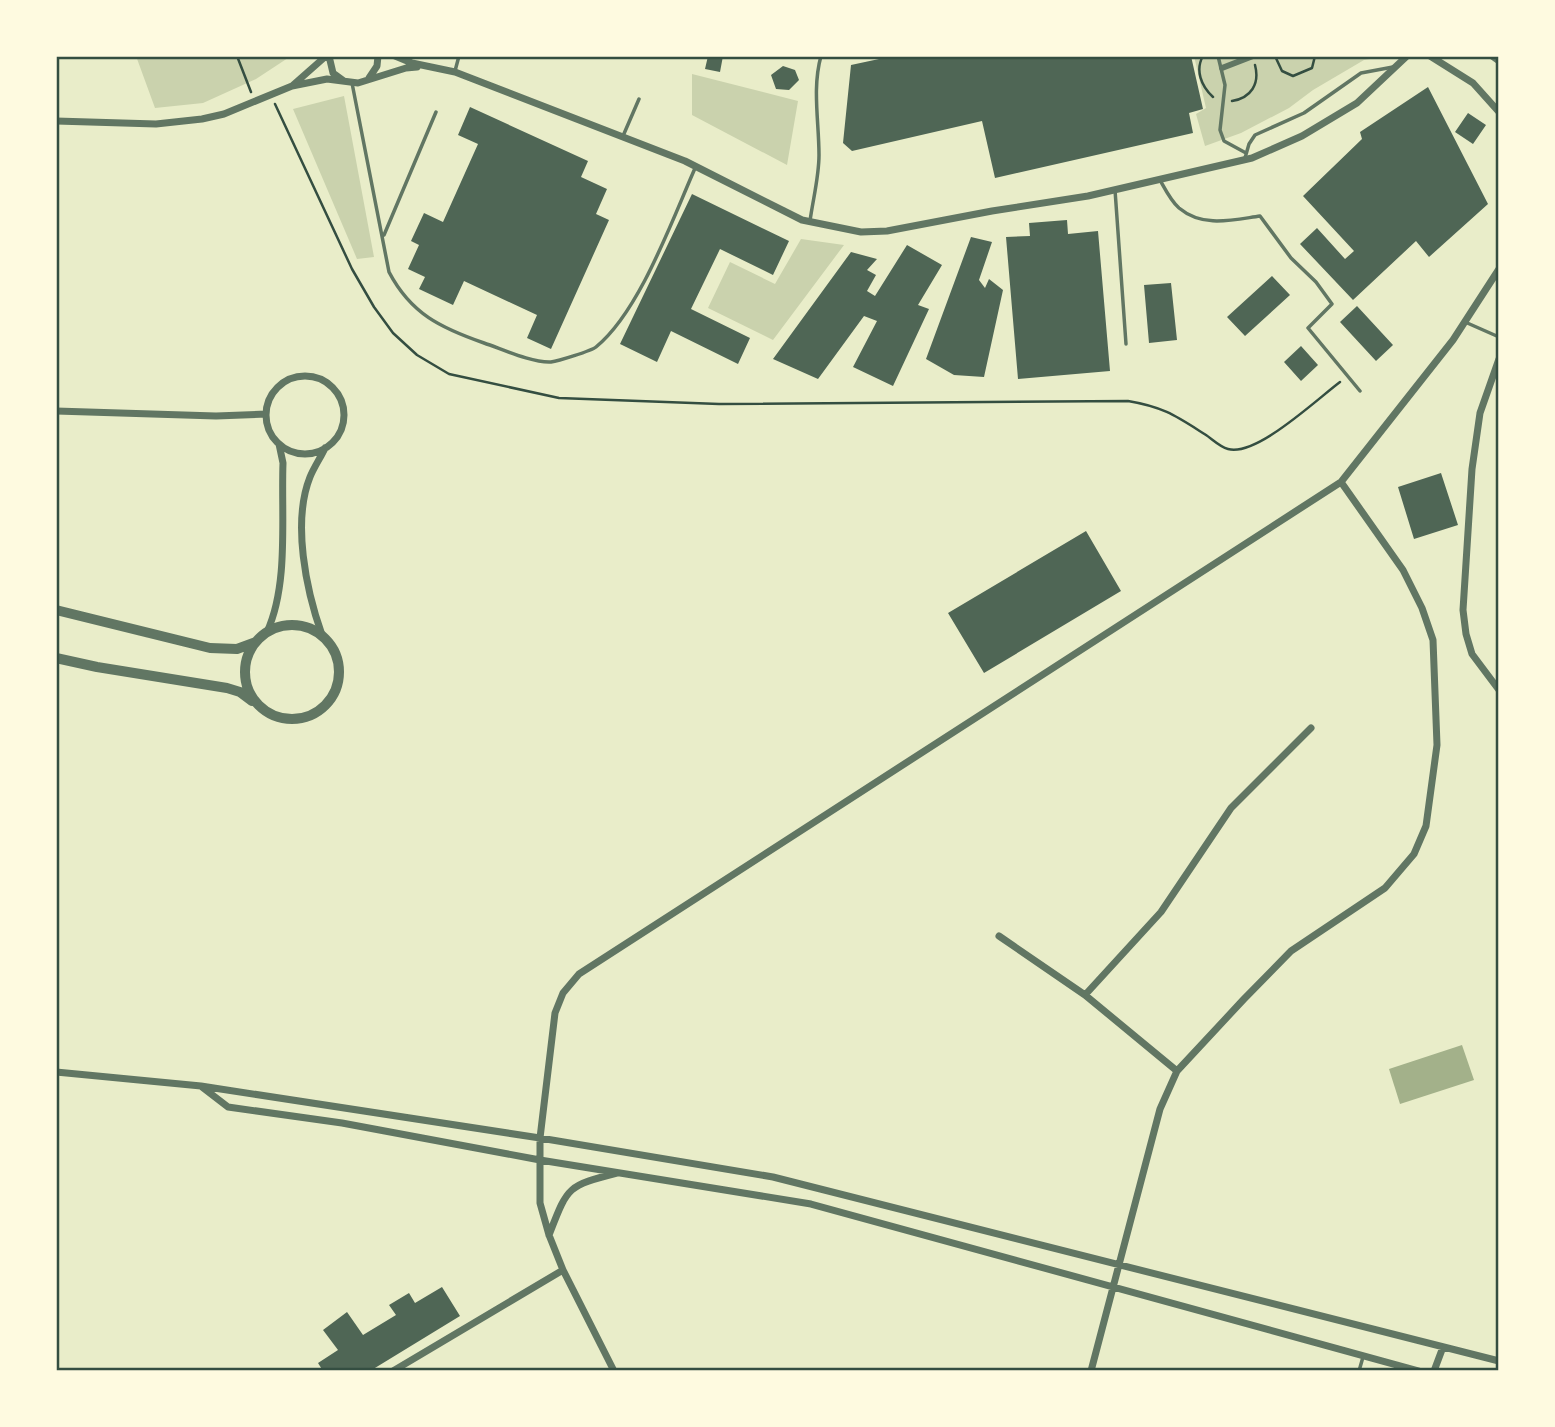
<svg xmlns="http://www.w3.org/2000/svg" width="1555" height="1427" font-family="'Roboto Condensed',sans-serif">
	<rect width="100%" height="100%" fill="#e9edc9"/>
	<path fill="#cad2ad" d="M 136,56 L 291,56 L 256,79 L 203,103 L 155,108 Z
		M 1194,56 L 1389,56 L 1364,60 L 1313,90 L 1289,108 L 1241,133 L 1205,146 L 1196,114 L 1206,108 Z
		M 692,74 L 798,101 L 787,165 L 692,115 Z
		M 344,96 L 374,257 L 357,259 L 293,109 Z
		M 801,239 L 844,245 L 773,340 L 708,308 L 730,262 L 775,284 Z"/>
	<path fill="#a3b18a" d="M 1462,1045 L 1474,1080 L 1400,1104 L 1389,1069 Z"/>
	<path fill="#4f6655" d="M 708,56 L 723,56 L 720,72 L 705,69 Z
		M 893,56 L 1191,56 L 1203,109 L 1189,113 L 1193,133 L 995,178 L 982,121 L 852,151 L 843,143 L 851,65 Z
		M 783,66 L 795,70 L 799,80 L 789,90 L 776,89 L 771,75 Z
		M 1428,87 L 1488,204 L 1429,257 L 1416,241 L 1353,300 L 1300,244 L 1317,228 L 1345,259 L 1354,251 L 1303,196 L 1362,139 L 1360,132 Z
		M 470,107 L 588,161 L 581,177 L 607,189 L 596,214 L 609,220 L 551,349 L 527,338 L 537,315 L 464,281 L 453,305 L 419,289 L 425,277 L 408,269 L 419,245 L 411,241 L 424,213 L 443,222 L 478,144 L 458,135 Z
		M 1468,113 L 1486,125 L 1473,144 L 1455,132 Z
		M 692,194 L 789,241 L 773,275 L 720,249 L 691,309 L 750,338 L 738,364 L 671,331 L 657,362 L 620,344 Z
		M 1067,220 L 1068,234 L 1098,231 L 1110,371 L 1018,379 L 1006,237 L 1030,236 L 1029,223 Z
		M 971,237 L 992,242 L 979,280 L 985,288 L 989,279 L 1003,290 L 984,377 L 954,375 L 926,359 Z
		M 907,245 L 942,265 L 918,305 L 929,309 L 893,386 L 853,367 L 877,321 L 864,316 L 818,379 L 773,359 L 851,252 L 877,259 L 867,270 L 876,275 L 867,291 L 875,296 Z
		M 1272,276 L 1290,295 L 1245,336 L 1227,317 Z
		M 1171,283 L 1177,340 L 1149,343 L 1144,285 Z
		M 1357,306 L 1393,345 L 1376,361 L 1340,322 Z
		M 1301,346 L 1318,365 L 1301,381 L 1284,362 Z
		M 1441,473 L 1458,525 L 1414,539 L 1398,487 Z
		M 1086,531 L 1121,591 L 984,673 L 948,613 Z
		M 442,1287 L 460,1316 L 370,1371 L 323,1371 L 318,1363 L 338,1350 L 323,1330 L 347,1312 L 363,1335 L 396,1315 L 389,1305 L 409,1293 L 415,1303 Z"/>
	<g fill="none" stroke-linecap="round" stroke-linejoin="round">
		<path stroke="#344e41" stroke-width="2.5" d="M 237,56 L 251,92
			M 1203,56 C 1195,70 1201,86 1213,97
			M 1275,56 L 1282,71 L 1293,76 L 1312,68 L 1315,56
			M 1232,101 C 1251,98 1260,84 1255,65
			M 275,104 L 352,269 L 374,307 L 393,333 L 417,355 L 449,374 L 559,398 L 719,404 L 1128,401 C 1164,407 1176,416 1206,435 C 1212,439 1220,447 1228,449 C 1256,457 1316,400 1340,382"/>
		<path stroke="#617663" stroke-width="3.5" d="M 1218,56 L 1225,85 L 1220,130 L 1224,141 L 1246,153
			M 455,71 L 459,56
			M 352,83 L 389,272 C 411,314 441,328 484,343 C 502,349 532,363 551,362 C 558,361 591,351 596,347 C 640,311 672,220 696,166
			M 623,136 L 639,99
			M 1245,158 L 1249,144 L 1255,135 L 1304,113 L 1361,73 L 1393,67
			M 1160,180 C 1165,189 1171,201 1179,208 C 1203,228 1232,220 1260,216 L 1291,258 L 1316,282 L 1332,304 L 1308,328 L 1360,391
			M 1115,190 L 1126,344
			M 810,221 C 813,199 819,177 819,155 C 819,122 812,88 821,56
			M 384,235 L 436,112
			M 1465,322 L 1499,337
			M 1359,1371 L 1363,1357"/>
		<path stroke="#617663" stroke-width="6" d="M 1222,68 L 1253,56"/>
		<path stroke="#617663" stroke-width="7" d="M 329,56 L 333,73 L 344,81
			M 395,56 L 412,63 L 455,72 L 685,161 L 802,220 L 861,232 L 887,231 L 992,211 L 1088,196 L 1252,158 L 1302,136 L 1357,103 L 1407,56
			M 1430,56 L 1473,83 L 1499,112
			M 1492,56 L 1499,61
			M 369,78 L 377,66 L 378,56
			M 292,86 L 326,56
			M 56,121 L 156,124 L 202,119 L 224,114 L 292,86 L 327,79 L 358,83 L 406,68 L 417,67
			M 1499,359 L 1480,413 L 1472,469 L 1463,610 L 1466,634 L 1472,654 L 1499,690
			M266 415a39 39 0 1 1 78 0a39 39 0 1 1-78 0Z
			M 56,411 L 216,416 L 266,414
			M 267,632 C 289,584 281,516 283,463 L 279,444
			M 322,635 C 306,590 292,522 310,477 C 314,467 321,457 325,448
			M 999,936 L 1085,995 L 1177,1071
			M 1085,995 L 1161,912 L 1231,808 L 1311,728
			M 56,1072 L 201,1086 L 540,1138 L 773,1177 L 1499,1361
			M 202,1087 L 228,1107 L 342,1123 L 540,1160 L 811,1204 L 1419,1371
			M 549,1235 C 568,1186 567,1186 617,1173
			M 393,1371 L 563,1270
			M 614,1371 L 563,1270 L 549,1235 L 540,1203 L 540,1138 L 555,1013 L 563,993 L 579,974 L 1341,482 L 1453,340 L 1499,269
			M 1091,1371 L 1160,1109 L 1177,1071 L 1244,999 L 1291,951 L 1385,888 L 1414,854 L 1426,826 L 1437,745 L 1433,640 L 1422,608 L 1403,570 L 1341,482
			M 1434,1371 L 1443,1347"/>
		<path stroke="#617663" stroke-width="10" d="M 56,610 L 210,648 L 237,649 L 256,642
			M245 672a47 47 0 1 1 94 0a47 47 0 1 1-94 0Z
			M 56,658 L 97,667 L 227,688 L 240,692 L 252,701"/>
	</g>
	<rect width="1555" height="1427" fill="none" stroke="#fefae0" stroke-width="116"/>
	<rect x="58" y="58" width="1439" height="1311" fill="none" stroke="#344e41" stroke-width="2.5"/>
</svg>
